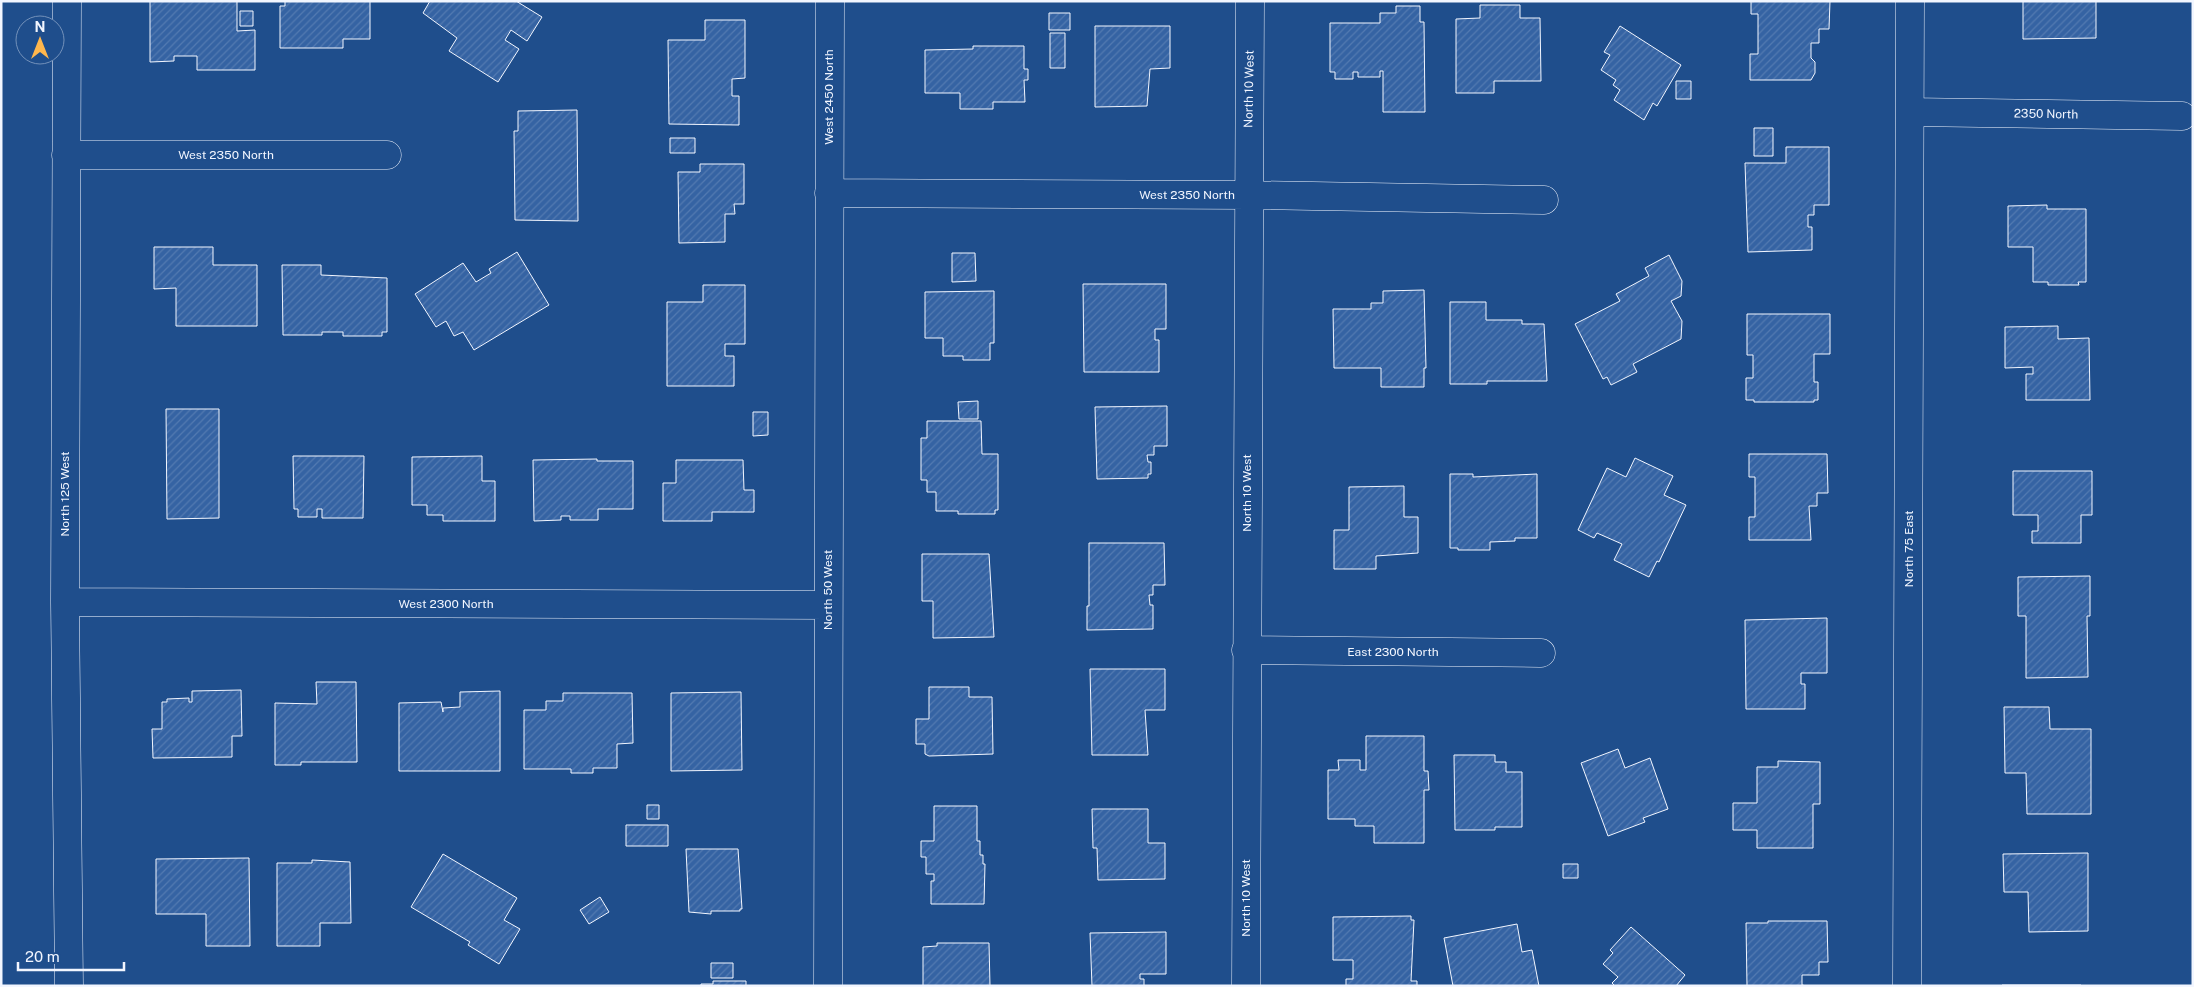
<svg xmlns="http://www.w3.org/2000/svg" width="2194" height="987" font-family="'Public Sans',sans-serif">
	<defs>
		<pattern id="building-hatch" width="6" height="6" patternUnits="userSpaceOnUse" patternTransform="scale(1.25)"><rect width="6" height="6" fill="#3563a3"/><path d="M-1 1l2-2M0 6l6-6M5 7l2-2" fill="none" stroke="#537ab1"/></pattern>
	</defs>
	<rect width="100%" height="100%" fill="#1f4e8c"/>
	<path fill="url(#building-hatch)" stroke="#f2f6ff" d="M 150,1 L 237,1 L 237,31 L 255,30 L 255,70 L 197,70 L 197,56 L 174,56 L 174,61 L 150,62 Z
		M 285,1 L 370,1 L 370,39 L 343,39 L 343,48 L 280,48 L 280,6 L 285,6 Z
		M 430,1 L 516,1 L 542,17 L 527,41 L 511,30 L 505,40 L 519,49 L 498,82 L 449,51 L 457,38 L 423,13 Z
		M 1751,1 L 1830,1 L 1829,29 L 1819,29 L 1819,43 L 1811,43 L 1811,58 L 1815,62 L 1815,73 L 1811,80 L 1750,80 L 1750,54 L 1758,54 L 1758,14 L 1751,14 Z
		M 2023,1 L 2096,1 L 2096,38 L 2023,39 Z
		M 1480,5 L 1520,5 L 1520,18 L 1540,18 L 1541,81 L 1494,81 L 1494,93 L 1456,93 L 1456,19 L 1480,18 Z
		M 1396,6 L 1420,6 L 1420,22 L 1424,22 L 1425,112 L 1383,112 L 1383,71 L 1380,71 L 1380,77 L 1358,77 L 1358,72 L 1353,72 L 1353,79 L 1335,79 L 1335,72 L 1330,72 L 1330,23 L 1380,23 L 1380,13 L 1396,13 Z
		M 240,11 L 253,11 L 253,26 L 240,26 Z
		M 1049,13 L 1070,13 L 1070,30 L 1049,30 Z
		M 705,20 L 745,20 L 745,78 L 732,79 L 732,96 L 739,96 L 739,125 L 669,124 L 668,40 L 705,40 Z
		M 1095,26 L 1170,26 L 1170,68 L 1150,69 L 1147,106 L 1095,107 Z
		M 1620,26 L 1681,65 L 1657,106 L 1653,103 L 1644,120 L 1614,100 L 1620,90 L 1613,85 L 1616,80 L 1601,70 L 1610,55 L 1604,52 Z
		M 1050,33 L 1065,33 L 1065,68 L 1050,68 Z
		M 973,46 L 1024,46 L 1024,69 L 1028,69 L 1028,80 L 1024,80 L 1025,102 L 993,102 L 993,109 L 960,109 L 960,93 L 925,93 L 925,50 L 973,49 Z
		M 1676,81 L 1691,81 L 1691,99 L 1676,99 Z
		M 577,110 L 578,221 L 515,220 L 514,131 L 518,131 L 518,111 Z
		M 1754,128 L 1773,128 L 1773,156 L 1754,156 Z
		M 670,138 L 695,138 L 695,153 L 670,153 Z
		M 1786,147 L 1829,147 L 1829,205 L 1814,205 L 1814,215 L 1808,215 L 1808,227 L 1812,227 L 1812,250 L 1748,252 L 1745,163 L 1786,163 Z
		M 700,164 L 744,164 L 744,204 L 734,204 L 735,214 L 725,214 L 725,242 L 679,243 L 678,172 L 700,172 Z
		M 2047,205 L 2047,209 L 2086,209 L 2086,282 L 2078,282 L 2079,285 L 2048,285 L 2048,282 L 2033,282 L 2033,247 L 2008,247 L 2008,206 Z
		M 154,247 L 213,247 L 213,265 L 257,265 L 257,326 L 176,326 L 176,288 L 154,289 Z
		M 517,252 L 549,305 L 474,350 L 463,332 L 454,336 L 446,321 L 436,327 L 415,294 L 463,263 L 476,282 L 491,273 L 489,269 Z
		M 952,253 L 975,253 L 976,281 L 952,282 Z
		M 1669,255 L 1682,281 L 1681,296 L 1671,301 L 1682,321 L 1681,339 L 1633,364 L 1637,372 L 1611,385 L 1607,377 L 1603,379 L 1575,324 L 1620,301 L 1616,294 L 1649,276 L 1645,268 Z
		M 282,265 L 321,265 L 321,275 L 387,278 L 387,332 L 382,332 L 382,336 L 343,336 L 343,332 L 322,332 L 322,335 L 283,335 Z
		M 1083,284 L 1166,284 L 1166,329 L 1155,329 L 1155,340 L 1159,340 L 1159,372 L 1084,372 Z
		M 703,285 L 745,285 L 745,344 L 725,344 L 725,356 L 734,356 L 734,386 L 667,386 L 667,302 L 703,302 Z
		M 1424,290 L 1426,368 L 1424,368 L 1424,387 L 1381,387 L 1381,368 L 1334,368 L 1333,309 L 1371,309 L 1371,303 L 1383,303 L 1383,291 Z
		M 994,291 L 994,343 L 990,343 L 990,360 L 963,360 L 963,356 L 943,356 L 943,338 L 925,338 L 925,292 Z
		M 1450,302 L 1486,302 L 1486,320 L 1522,320 L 1522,324 L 1544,324 L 1547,381 L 1487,381 L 1487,384 L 1450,384 Z
		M 1747,314 L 1830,314 L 1830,354 L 1814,354 L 1814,382 L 1818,382 L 1818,400 L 1814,400 L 1814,402 L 1754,402 L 1754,400 L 1746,400 L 1746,378 L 1753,378 L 1753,355 L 1747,355 Z
		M 2058,326 L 2058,339 L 2089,338 L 2090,400 L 2026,400 L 2026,374 L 2033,374 L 2033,367 L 2005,368 L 2005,327 Z
		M 978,401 L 978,419 L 959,419 L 958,402 Z
		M 1167,406 L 1167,446 L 1154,446 L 1154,455 L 1147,455 L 1148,462 L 1151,462 L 1151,474 L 1148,474 L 1148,478 L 1097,479 L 1095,407 Z
		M 166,409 L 219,409 L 219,518 L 167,519 Z
		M 753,412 L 768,412 L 768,435 L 753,436 Z
		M 927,421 L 981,421 L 982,454 L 998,454 L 998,510 L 995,510 L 995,514 L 958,514 L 958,511 L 936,511 L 936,492 L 927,492 L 927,480 L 921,480 L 921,438 L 927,438 Z
		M 1749,454 L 1827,454 L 1828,493 L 1817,493 L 1817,506 L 1809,506 L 1811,540 L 1749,540 L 1749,517 L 1755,517 L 1755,477 L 1749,477 Z
		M 293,456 L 364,456 L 363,518 L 322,518 L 322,509 L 317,509 L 317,517 L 298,517 L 298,509 L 294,509 Z
		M 482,456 L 482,481 L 495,481 L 495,521 L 443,521 L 443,515 L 427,515 L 427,505 L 412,505 L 412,457 Z
		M 1635,458 L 1673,476 L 1664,495 L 1686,505 L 1659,562 L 1657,561 L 1649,577 L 1614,560 L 1622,544 L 1597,533 L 1594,538 L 1578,530 L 1607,468 L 1626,477 Z
		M 597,459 L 597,461 L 633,461 L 633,509 L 598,509 L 598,520 L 570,520 L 570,516 L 561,516 L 561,520 L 534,521 L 533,460 Z
		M 676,460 L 743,460 L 744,490 L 754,490 L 754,512 L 712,512 L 712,521 L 663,521 L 663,483 L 676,483 Z
		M 2013,471 L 2092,471 L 2092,515 L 2081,515 L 2081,543 L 2032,543 L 2032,531 L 2038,531 L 2038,515 L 2013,515 Z
		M 1450,474 L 1473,474 L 1473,477 L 1537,474 L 1537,538 L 1515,538 L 1515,541 L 1490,542 L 1490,550 L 1458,550 L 1458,548 L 1450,548 Z
		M 1404,486 L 1404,517 L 1418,517 L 1418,553 L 1376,556 L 1376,569 L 1334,569 L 1334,530 L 1349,530 L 1349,487 Z
		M 1089,543 L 1164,543 L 1165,585 L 1153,585 L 1153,595 L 1149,595 L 1150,605 L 1153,605 L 1153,629 L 1087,630 L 1087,606 L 1089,606 Z
		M 922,554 L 989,554 L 994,637 L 933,638 L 933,601 L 922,601 Z
		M 2090,576 L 2090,616 L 2087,616 L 2088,677 L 2026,678 L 2026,616 L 2018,616 L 2018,577 Z
		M 1827,618 L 1827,673 L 1801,673 L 1801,684 L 1805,684 L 1805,709 L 1746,709 L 1745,620 Z
		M 1090,669 L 1165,669 L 1165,710 L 1145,710 L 1148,755 L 1092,755 Z
		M 316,682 L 356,682 L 357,762 L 301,762 L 301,765 L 275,765 L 275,703 L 317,704 Z
		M 929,687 L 969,687 L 969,697 L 992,697 L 993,754 L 929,756 L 925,754 L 925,744 L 916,744 L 916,719 L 929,719 Z
		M 241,690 L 242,736 L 232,736 L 232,757 L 153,758 L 152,729 L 162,729 L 162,702 L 167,702 L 167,699 L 189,698 L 189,702 L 192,702 L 192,691 Z
		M 500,691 L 500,771 L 399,771 L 399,703 L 441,702 L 443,712 L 443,708 L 460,707 L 460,692 Z
		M 741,692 L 742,770 L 671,771 L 671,693 Z
		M 563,693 L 632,693 L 633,743 L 617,744 L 617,768 L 593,768 L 593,773 L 571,773 L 571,769 L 524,769 L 524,710 L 546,710 L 546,701 L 563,701 Z
		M 2004,707 L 2049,707 L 2050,729 L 2091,729 L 2091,814 L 2027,814 L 2026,773 L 2005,773 Z
		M 1366,736 L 1424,736 L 1424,771 L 1428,771 L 1429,790 L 1424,790 L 1424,843 L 1374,843 L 1374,826 L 1355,826 L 1355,819 L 1328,819 L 1328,770 L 1339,770 L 1338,760 L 1360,760 L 1360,770 L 1366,770 Z
		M 1618,749 L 1625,768 L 1650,758 L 1668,809 L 1643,818 L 1645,822 L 1608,836 L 1581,763 Z
		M 1454,755 L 1495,755 L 1495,762 L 1506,762 L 1506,772 L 1522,772 L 1522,827 L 1495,827 L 1495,830 L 1455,830 Z
		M 1778,761 L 1820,762 L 1820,804 L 1813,804 L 1813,848 L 1757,848 L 1757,830 L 1733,830 L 1733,803 L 1757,803 L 1757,767 L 1778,767 Z
		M 647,805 L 659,805 L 659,819 L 647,819 Z
		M 934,806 L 977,806 L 977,841 L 980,841 L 980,855 L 983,855 L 983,864 L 985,864 L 984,904 L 931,904 L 931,881 L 934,881 L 934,874 L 926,874 L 926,857 L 921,857 L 921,841 L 934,841 Z
		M 1092,809 L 1148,809 L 1148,843 L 1165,843 L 1165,879 L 1098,880 L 1097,848 L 1093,848 Z
		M 626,825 L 668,825 L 668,846 L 626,846 Z
		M 686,849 L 738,849 L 742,909 L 740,909 L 740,911 L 711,911 L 711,914 L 689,912 Z
		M 2088,853 L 2088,931 L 2029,932 L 2028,892 L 2004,892 L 2003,854 Z
		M 443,854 L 517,898 L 504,920 L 520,929 L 499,964 L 468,945 L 470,942 L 411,907 Z
		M 249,858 L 250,946 L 206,946 L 206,914 L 156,914 L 156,859 Z
		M 312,860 L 350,862 L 351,923 L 320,923 L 320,946 L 277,946 L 277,863 L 312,863 Z
		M 1563,864 L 1578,864 L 1578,878 L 1563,878 Z
		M 600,897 L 609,912 L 589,924 L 580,910 Z
		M 1411,916 L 1411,920 L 1414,920 L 1411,981 L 1417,981 L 1417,986 L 1346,986 L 1346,979 L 1353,979 L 1353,960 L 1333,960 L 1333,917 Z
		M 1768,921 L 1827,921 L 1828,962 L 1819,962 L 1819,975 L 1802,975 L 1802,985 L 1807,986 L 1747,986 L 1746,923 L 1768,923 Z
		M 1517,924 L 1522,952 L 1532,950 L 1539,986 L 1453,986 L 1444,938 Z
		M 1631,927 L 1685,975 L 1676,986 L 1615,986 L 1612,983 L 1618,977 L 1603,964 L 1613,953 L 1610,950 Z
		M 1166,932 L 1166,974 L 1140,974 L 1140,979 L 1144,979 L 1144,986 L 1092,986 L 1090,933 Z
		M 937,943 L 989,943 L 990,986 L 923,986 L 923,947 L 937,946 Z
		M 711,963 L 733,963 L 733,978 L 711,978 Z
		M 713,981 L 746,981 L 746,986 L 701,986 L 701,984 L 713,984 Z
		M 2002,985 L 2081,985 L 2081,986 L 2002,986 Z"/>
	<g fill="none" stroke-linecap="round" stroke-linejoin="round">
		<g stroke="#f2f6ff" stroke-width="29">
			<path id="street" d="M 67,1 L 65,602 L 69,986
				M 1910,112 L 2182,116
				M 66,155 L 387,155
				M 829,193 L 1249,195 L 1544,200
				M 65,602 L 828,605
				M 1246,650 L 1541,653
				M 828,986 L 830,1
				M 1246,986 L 1250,1
				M 1907,986 L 1910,1"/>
		</g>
		<use href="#street" stroke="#1f4e8c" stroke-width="28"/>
	</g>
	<g text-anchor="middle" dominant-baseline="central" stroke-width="4" stroke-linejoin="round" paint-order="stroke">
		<g font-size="12" fill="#f2f6ff" stroke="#1f4e8c">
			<text transform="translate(1249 89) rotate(-89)">North 10 West</text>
			<text transform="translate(829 97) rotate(-90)">West 2450 North</text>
			<text transform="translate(2046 114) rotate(1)">2350 North</text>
			<text x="226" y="155">West 2350 North</text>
			<text x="1187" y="195">West 2350 North</text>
			<text transform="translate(1247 493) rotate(-90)">North 10 West</text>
			<text transform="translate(65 494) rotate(-90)">North 125 West</text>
			<text transform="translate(1909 549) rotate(-90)">North 75 East</text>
			<text transform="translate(828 590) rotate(-90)">North 50 West</text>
			<text x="446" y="604">West 2300 North</text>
			<text x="1393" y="652">East 2300 North</text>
			<text transform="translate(1246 898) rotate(-90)">North 10 West</text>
		</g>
	</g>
	<rect width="2194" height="987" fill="none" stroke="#f2f6ff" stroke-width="5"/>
	<g transform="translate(40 40)"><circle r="24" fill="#1f4e8c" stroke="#7391ba"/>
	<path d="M0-4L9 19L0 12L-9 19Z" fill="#ffb74d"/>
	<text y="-8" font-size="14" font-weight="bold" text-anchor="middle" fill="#f2f6ff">N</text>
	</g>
	<path d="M18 962v8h106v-8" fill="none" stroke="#f2f6ff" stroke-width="2.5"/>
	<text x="25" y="962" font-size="15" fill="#f2f6ff" stroke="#1f4e8c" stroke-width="4" paint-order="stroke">20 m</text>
</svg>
